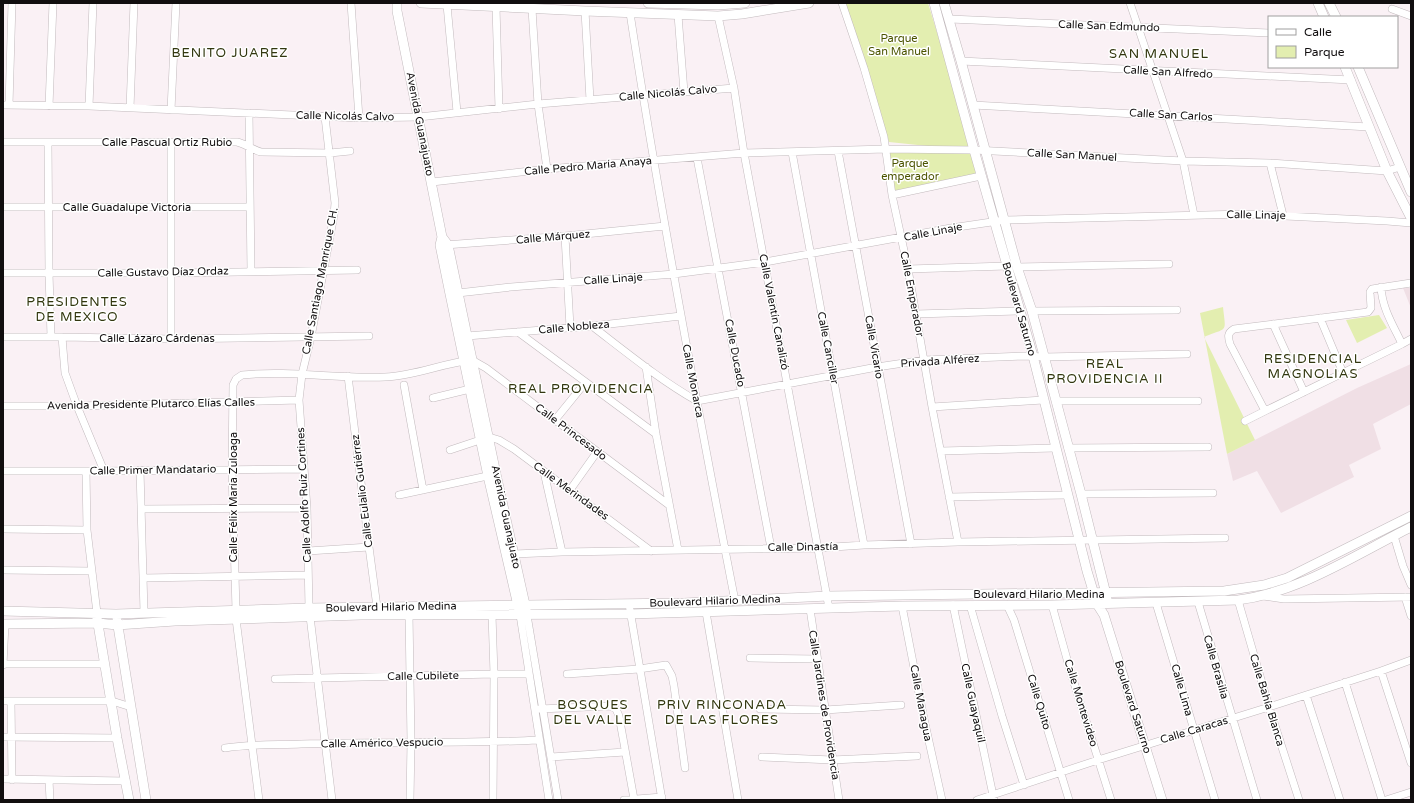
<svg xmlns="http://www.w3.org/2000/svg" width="1414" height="803" font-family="'Varela Round',sans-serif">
	<rect width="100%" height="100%" fill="#faf1f5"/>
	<path fill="#f0dfe5" d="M 1403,288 L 1411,288 L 1411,308 Z
		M 1411,364 L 1411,404 L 1373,424 L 1381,449 L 1349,465 L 1354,477 L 1281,513 L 1257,471 L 1233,481 L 1227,454 L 1357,388 Z"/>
	<path fill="#e3eeb0" d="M 845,3 L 928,3 L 981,176 L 892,195 L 886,149 L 966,150 L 889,142 Z
		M 1223,307 C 1226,334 1228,327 1204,337 L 1255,440 L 1227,454 L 1200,313 Z
		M 1379,315 L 1387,328 L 1357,343 L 1346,320 Z"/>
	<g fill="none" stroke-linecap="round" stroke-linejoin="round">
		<g stroke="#c2babd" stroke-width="8">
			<path id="street" d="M 351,3 L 359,118
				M 842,3 L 864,68 L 884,137 L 892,195 L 908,269 L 932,407 L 958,542
				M 1130,3 L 1183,161 L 1194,215
				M 447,5 L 457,112
				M 496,7 L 499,109
				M 532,9 L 538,104 L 547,169
				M 1392,9 L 1411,16
				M 585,11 L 590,100
				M 630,13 C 660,210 697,406 735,601
				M 678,15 L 684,92
				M 718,16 L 734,88 L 744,153 L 829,608
				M 950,19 L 1269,33
				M 961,61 L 1351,80
				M 3,105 L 89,106 L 359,118 L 419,117 L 538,104 L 734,88
				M 9,105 L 12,3
				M 973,105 L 1369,127
				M 49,106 L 53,3
				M 89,106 L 93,3
				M 130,108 L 134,3
				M 171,110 L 176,3
				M 249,113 L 251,271
				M 325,117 L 335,203 L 334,215 L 311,337 L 302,374 L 299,400 L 307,508 L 309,608 L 332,800
				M 3,142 L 237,142 C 246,144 253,150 261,152 L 330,153 L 350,151
				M 48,142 L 49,273 L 51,337
				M 838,151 L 911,544
				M 792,152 L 864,545
				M 697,158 L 771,548
				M 1270,163 L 1283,215
				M 432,182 L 547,169 L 744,153 L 886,149 L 974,150 L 1183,161 L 1270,163 L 1387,171 L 1400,167
				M 892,195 L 981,176
				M 3,207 L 250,207
				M 565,236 L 570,327
				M 445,245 L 565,236 L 665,226
				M 1017,267 L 1169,264
				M 908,269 L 1007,266
				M 3,273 L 171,273 L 357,270
				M 1381,287 C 1382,308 1393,325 1402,344 L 1265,411 L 1230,344 C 1228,337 1227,333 1234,329 L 1368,312 L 1371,308 L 1370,292 L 1372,289 L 1411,283
				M 458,293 L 511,287 L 674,274 L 765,262 L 951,228 L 1005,220 L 1245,214 L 1387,221 L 1411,223
				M 1032,311 L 1177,310
				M 916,314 L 1020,311
				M 1320,318 L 1343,373
				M 1273,324 L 1304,392
				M 592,326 C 626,352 660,380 697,401 L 877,367 L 924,360 L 1024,356 L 1044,357 L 1187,354
				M 518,332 L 656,434
				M 467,336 L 592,326 L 681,316
				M 3,337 L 62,337 L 171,339 L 369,336
				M 62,337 L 65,373 L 77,406 L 104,471
				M 171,339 L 171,142
				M 1402,344 L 1411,339
				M 646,367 L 656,434 L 678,550
				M 348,376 L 369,547 L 377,607
				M 404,385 L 423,490
				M 433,398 L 470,389
				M 1056,401 L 1198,401
				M 3,406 L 77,406 L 299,400
				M 932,407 L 1043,400
				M 555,420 L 585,383
				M 1245,421 L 1265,411
				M 1068,448 L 1208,447
				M 450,450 L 489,437 L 499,440 L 514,449 L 651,551
				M 941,451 L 1055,448
				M 140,470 L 144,612
				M 3,471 L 104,471 L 304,469
				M 86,471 L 87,530 L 97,613
				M 544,472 L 562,552
				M 570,490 L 597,452
				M 1081,494 L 1213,493
				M 399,495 L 492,475
				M 949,497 L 1068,495
				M 141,509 L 307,508
				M 3,529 L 87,530
				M 1394,536 L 1403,566 L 1411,585
				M 308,551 L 369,547
				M 514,554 L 562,552 L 818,548 L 864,545 L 958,542 L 1225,538
				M 3,570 L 91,571
				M 143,578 L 308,575
				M 1263,596 L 1284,599 L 1411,597
				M 1405,597 L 1411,616
				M 1238,600 L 1269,707 L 1299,800
				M 1198,602 L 1257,800
				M 1156,603 L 1215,800
				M 629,604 L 662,800
				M 953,605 L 994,800
				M 970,605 L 1002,716 L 1024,785
				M 1007,605 L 1014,620 L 1069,800
				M 1052,605 L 1070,670 L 1111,800
				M 902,606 L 924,719 L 942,800
				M 810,609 L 839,800
				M 236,610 L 232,469 L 233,385 L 236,379 L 242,375 C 290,370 338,379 385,377 C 415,376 443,363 472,360 L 486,368 L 555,420 L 669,505
				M 706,612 L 738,800
				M 409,614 L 411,742 L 410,800
				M 492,615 L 494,674 L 493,800
				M 520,615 L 549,800
				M 527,615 L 558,800
				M 236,619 L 259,800
				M 750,658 L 817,659
				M 3,664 L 105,664
				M 3,665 L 5,624
				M 1381,671 L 1411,763
				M 567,674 L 639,669 L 666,665 L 672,676 L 674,686 L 685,768
				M 275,679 L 494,674 L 529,674
				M 1345,682 L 1382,800
				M 1306,695 L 1340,800
				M 3,701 L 112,701 L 131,707
				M 11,701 L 12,780
				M 539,709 L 610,706 L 616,709 L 619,716 L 634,799
				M 760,709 L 825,710 L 901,705
				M 3,737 L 117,738
				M 225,748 C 250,744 276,745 301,744 C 380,741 460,744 539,740
				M 551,757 L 625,752
				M 762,757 L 832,760 L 917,756
				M 3,779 L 126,781
				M 49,780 L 50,800
				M 624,800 L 662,797
				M 977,800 L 1098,760 L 1269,707 L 1381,671 L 1411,660
				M 1386,800 L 1411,792"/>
		</g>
		<g stroke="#c2babd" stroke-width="10">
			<path id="secondary" d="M 397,3 L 397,11 L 442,237 L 440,245 L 450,294 L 488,476 L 519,610
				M 421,3 L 585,11 L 718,16 L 742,14 L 809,3
				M 648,3 L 718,5 L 745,3
				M 934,3 L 974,150 L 1033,356 L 1087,571 L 1097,604 L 1104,615 L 1162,800
				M 944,3 L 961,61 L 1017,267 L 1032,311 L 1081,494 L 1107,598
				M 1318,3 L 1324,17
				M 1329,3 L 1336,17
				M 1345,67 L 1387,171 L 1411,218
				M 1358,67 L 1411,192
				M 442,237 L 448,245 L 496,474 L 526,609
				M 3,611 L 116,614 L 309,608 L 684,603 L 828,596 L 1224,591 L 1264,585 L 1287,578 L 1411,516
				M 97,618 L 117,738 L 129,800
				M 117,620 L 146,800
				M 3,624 L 98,623 L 117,625 L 175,621 L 361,615 L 630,614 L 902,606 L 1052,605 L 1238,600 C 1300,592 1355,555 1411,527"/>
		</g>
		<use href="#street" stroke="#fff" stroke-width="7"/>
		<use href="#secondary" stroke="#fff" stroke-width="9"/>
	</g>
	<g text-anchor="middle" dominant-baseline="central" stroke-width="3" stroke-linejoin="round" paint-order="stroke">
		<g font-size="11" fill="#110e0f" stroke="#fff">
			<text transform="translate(1109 26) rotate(2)">Calle San Edmundo</text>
			<text transform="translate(1168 72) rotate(3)">Calle San Alfredo</text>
			<text transform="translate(668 93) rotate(-5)">Calle Nicolás Calvo</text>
			<text transform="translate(1171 115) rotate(3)">Calle San Carlos</text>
			<text transform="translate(345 116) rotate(1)">Calle Nicolás Calvo</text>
			<text transform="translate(420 124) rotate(79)">Avenida Guanajuato</text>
			<text x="167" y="142">Calle Pascual Ortiz Rubio</text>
			<text transform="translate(1072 155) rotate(3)">Calle San Manuel</text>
			<text transform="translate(588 166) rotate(-5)">Calle Pedro María Anaya</text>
			<text x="127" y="207">Calle Guadalupe Victoria</text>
			<text transform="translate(1256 215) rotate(1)">Calle Linaje</text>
			<text transform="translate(933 232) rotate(-11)">Calle Linaje</text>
			<text transform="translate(553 237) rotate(-5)">Calle Márquez</text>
			<text transform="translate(163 272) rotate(-1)">Calle Gustavo Díaz Ordaz</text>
			<text transform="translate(613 279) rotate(-4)">Calle Linaje</text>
			<text transform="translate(320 281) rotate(-79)">Calle Santiago Manrique CH.</text>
			<text transform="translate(912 294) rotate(79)">Calle Emperador</text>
			<text transform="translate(1019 309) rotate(74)">Boulevard Saturno</text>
			<text transform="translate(774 312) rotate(79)">Calle Valentín Canalizó</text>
			<text transform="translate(574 327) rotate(-5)">Calle Nobleza</text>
			<text x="157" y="338">Calle Lázaro Cárdenas</text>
			<text transform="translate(874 347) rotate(80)">Calle Vicario</text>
			<text transform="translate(828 348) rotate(79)">Calle Canciller</text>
			<text transform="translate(735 353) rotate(79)">Calle Ducado</text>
			<text transform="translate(940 361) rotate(-4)">Privada Alférez</text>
			<text transform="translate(693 381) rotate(79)">Calle Monarca</text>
			<text transform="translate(151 404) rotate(-1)">Avenida Presidente Plutarco Elías Calles</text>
			<text transform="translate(571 432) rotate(37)">Calle Princesado</text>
			<text transform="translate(153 470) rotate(-1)">Calle Primer Mandatario</text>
			<text transform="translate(362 491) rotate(-97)">Calle Eulalio Gutiérrez</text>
			<text transform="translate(571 491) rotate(36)">Calle Merindades</text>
			<text transform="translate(304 495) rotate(-93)">Calle Adolfo Ruíz Cortines</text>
			<text transform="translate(233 497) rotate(-90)">Calle Félix María Zuloaga</text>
			<text transform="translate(506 517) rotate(78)">Avenida Guanajuato</text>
			<text transform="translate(803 547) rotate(-1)">Calle Dinastía</text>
			<text x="1039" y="594">Boulevard Hilario Medina</text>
			<text transform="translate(715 601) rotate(-2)">Boulevard Hilario Medina</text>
			<text transform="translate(391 607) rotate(-1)">Boulevard Hilario Medina</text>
			<text transform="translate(1216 667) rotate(74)">Calle Brasilia</text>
			<text transform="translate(423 676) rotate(-1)">Calle Cubilete</text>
			<text transform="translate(1182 690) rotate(74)">Calle Lima</text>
			<text transform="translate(1267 700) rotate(73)">Calle Bahía Blanca</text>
			<text transform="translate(1039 702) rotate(73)">Calle Quito</text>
			<text transform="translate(921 703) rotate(79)">Calle Managua</text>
			<text transform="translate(973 703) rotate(78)">Calle Guayaquil</text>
			<text transform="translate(1081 703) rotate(73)">Calle Montevideo</text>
			<text transform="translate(824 705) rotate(81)">Calle Jardines de Providencia</text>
			<text transform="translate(1133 707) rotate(72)">Boulevard Saturno</text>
			<text transform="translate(1194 730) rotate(-17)">Calle Caracas</text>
			<text transform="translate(382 743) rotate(-1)">Calle Américo Vespucio</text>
		</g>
		<g font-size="11" fill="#4c5400" stroke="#fff">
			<text x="899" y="38">Parque<tspan x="899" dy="13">San Manuel</tspan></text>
			<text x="910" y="163">Parque<tspan x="910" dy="13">emperador</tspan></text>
		</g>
		<g font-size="13" letter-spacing="1" fill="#32370f" stroke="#fff">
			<text x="230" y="53">BENITO JUAREZ</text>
			<text x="1159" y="54">SAN MANUEL</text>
			<text x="77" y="302">PRESIDENTES<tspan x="77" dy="15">DE MEXICO</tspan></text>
			<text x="1313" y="359">RESIDENCIAL<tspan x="1313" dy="15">MAGNOLIAS</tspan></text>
			<text x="1105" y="364">REAL<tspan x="1105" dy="15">PROVIDENCIA II</tspan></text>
			<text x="581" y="389">REAL PROVIDENCIA</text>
			<text x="593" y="705">BOSQUES<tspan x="593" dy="15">DEL VALLE</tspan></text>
			<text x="722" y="705">PRIV RINCONADA<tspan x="722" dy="15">DE LAS FLORES</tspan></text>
		</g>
	</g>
	<rect width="1414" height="803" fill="none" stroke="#110e0f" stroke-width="8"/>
	<rect x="1268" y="16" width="130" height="52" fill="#ffffff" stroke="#a09f9f"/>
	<rect x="1276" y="29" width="20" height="6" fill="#ffffff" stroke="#a09f9f"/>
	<text x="1304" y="36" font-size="12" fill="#110e0f">Calle</text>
	<rect x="1276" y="46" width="20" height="12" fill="#e3eeb0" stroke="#a09f9f"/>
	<text x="1304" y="56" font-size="12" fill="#110e0f">Parque</text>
</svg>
